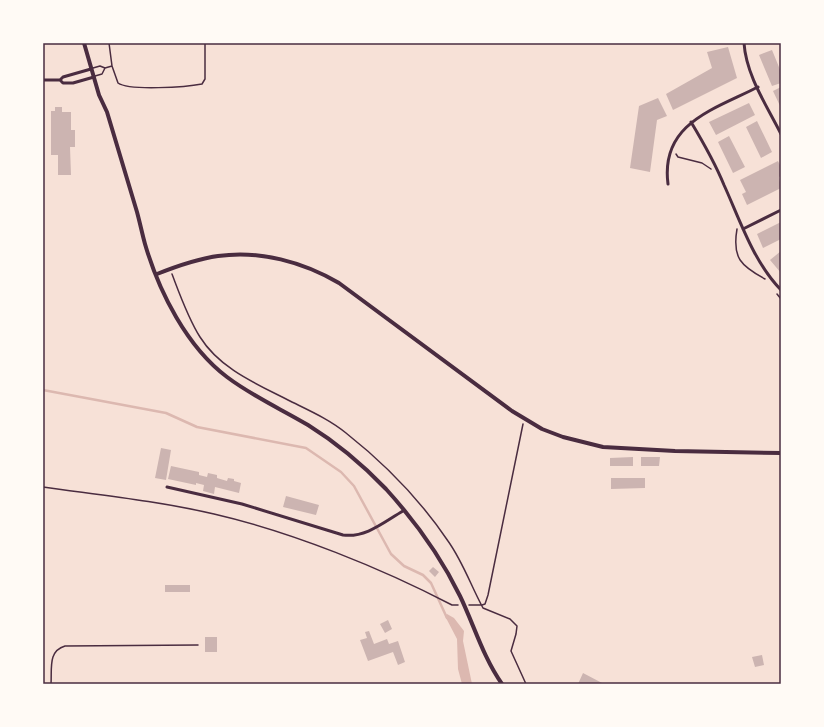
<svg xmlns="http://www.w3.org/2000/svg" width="824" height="727" font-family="Barlow,sans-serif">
	<rect width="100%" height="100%" fill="#f7e1d7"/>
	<path fill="#dcb8b0" d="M 447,614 L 454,618 L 464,631 L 463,641 L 472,684 L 462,684 L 458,669 L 457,639 L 445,616 Z"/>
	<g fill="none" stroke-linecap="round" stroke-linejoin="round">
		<path stroke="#dcb8b0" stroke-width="2.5" d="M 43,390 L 166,413 L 197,427 L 306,448 L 341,472 L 354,486 L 391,554 L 404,566 L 423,575 L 431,583 L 447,618"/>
	</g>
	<path fill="#ccb4b1" d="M 728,47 L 737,78 L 673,110 L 666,94 L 712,68 L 707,52 Z
		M 772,50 L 781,72 L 781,83 L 772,86 L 759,55 Z
		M 781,87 L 781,108 L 773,91 Z
		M 658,98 L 667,116 L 657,120 L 650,172 L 630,168 L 639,106 Z
		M 749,103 L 755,115 L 716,135 L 709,122 Z
		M 55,107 L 62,107 L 62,112 L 71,112 L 71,130 L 75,130 L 75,147 L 70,147 L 71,175 L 58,175 L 58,155 L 51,155 L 51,111 L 55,111 Z
		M 757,121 L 772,152 L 761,158 L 746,127 Z
		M 729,136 L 745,167 L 733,173 L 718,142 Z
		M 778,161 L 781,167 L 781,176 L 779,177 L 781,188 L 747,205 L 742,194 L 746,192 L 740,180 Z
		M 781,222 L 781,239 L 763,248 L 757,234 Z
		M 781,251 L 781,273 L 770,260 Z
		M 161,448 L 171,450 L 166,480 L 155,478 Z
		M 633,457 L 633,466 L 610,466 L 610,458 Z
		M 641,457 L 660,457 L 659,466 L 641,466 Z
		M 171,466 L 199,472 L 199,475 L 207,477 L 208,473 L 217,475 L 217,478 L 227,481 L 228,478 L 234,479 L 234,481 L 241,483 L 239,493 L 215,487 L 214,494 L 203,491 L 204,485 L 196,483 L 196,485 L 168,479 Z
		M 611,478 L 645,478 L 645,488 L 611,489 Z
		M 286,496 L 319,505 L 316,515 L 283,507 Z
		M 433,567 L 439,572 L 435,577 L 429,571 Z
		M 165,585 L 190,585 L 190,592 L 165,592 Z
		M 388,620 L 392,629 L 385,633 L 380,624 Z
		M 369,631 L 374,644 L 387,639 L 389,644 L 398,641 L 405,662 L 398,665 L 393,652 L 368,661 L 360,640 L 367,638 L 365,632 Z
		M 205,637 L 217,637 L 217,652 L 205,652 Z
		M 762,655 L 764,665 L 755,667 L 752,657 Z
		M 583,673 L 604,684 L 578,684 Z"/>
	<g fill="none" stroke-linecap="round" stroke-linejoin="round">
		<path stroke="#4a2c40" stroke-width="1.5" d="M 676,154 L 678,157 L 702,163 L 711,169
			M 737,229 C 732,258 741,266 765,279
			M 172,274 C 180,295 188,318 200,337 C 220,369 257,384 288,400 C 308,410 329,419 346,433 C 384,463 421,501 448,541 C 463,562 471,586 483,608 L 510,619 L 517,626 L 516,634 L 511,651 L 526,684
			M 777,294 L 781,299
			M 43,487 C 100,495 158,501 214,514 C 292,532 381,568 452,605 L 458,605
			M 469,605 L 482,605
			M 482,605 L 485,604 L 488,595 L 523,424"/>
		<path stroke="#4a2c40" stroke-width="1.5" d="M 109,43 L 112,66 L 118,83 C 129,91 187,87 202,84 L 205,79 L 205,43
			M 93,68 L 100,66 L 105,68 L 102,74 L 95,76
			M 105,68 L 112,66
			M 51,684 C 52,668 48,651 65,646 L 198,645"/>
		<path stroke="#4a2c40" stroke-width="3" d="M 744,43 C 746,75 767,106 781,134
			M 91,69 L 63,77 L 60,80 L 63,83 L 73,83 L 94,77
			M 43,80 L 60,80
			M 691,122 C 703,142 715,163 724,185 C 740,220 753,261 781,290
			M 668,184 C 660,123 715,109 758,87
			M 743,229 L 781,210
			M 167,487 L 242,504 L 343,535 C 366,538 384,522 403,511"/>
		<path stroke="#4a2c40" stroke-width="4" d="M 84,43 L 99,95 L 107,112 C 117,145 127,179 137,212 C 140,223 142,233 145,244 C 159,292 187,347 227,377 C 252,396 281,409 308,425 C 337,443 363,465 386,489 C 415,521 441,557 460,596 C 474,625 483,657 502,684
			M 157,274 C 177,266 197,259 218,256 C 260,250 303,262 339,283 L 512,411 L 542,429 L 563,437 L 603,447 L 675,451 L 781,453"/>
	</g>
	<rect width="824" height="727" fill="none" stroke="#fffaf5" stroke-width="88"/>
	<rect x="44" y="44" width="736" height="639" fill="none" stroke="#4a2c40" stroke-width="1.5"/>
</svg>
